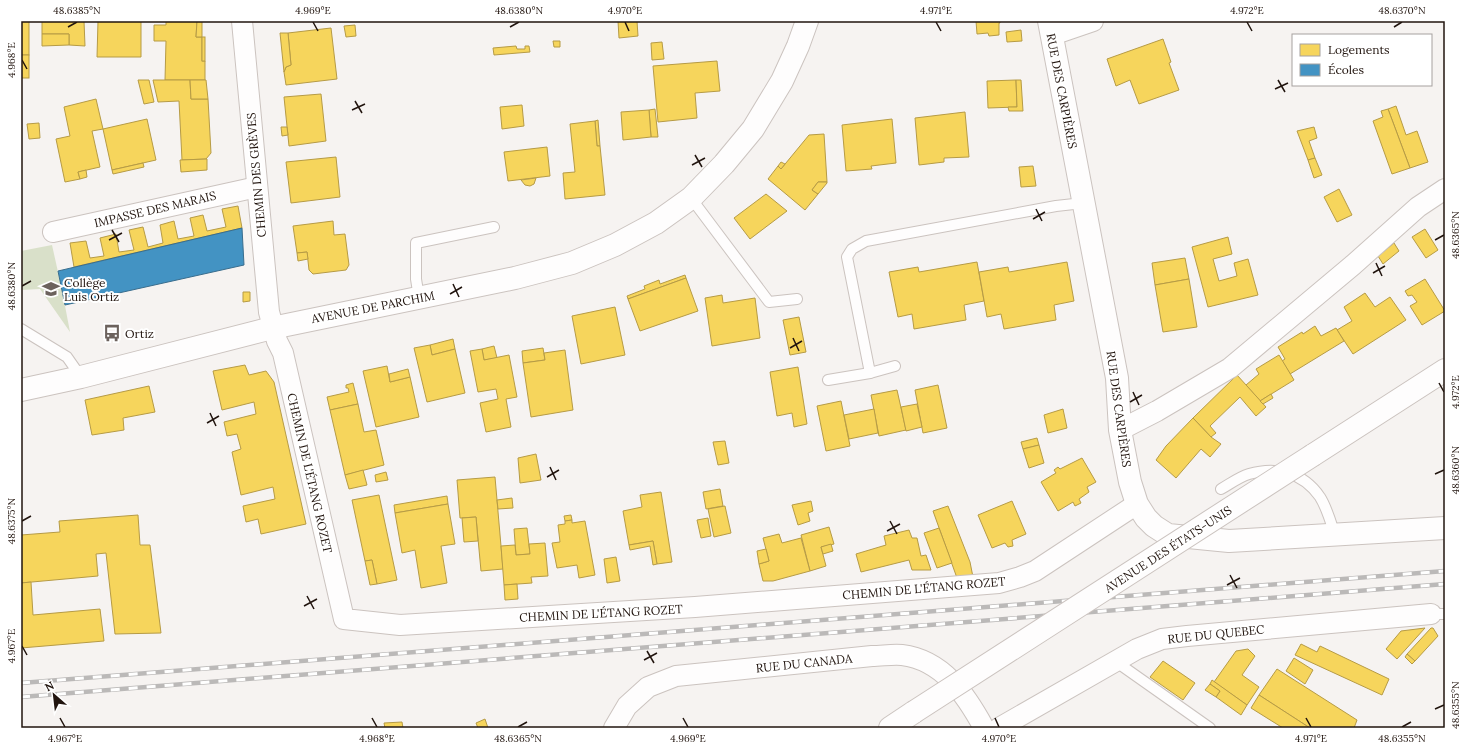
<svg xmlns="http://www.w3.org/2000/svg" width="1466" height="749" font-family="Lora,serif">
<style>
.green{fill:#d9e0c9}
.homes{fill:#f6d55c;stroke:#b69b45}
.schools{fill:#4393c3;stroke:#396d8d}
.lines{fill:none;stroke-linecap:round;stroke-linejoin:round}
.service-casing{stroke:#cbc3bf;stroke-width:12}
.minor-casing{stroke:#cbc3bf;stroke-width:22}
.tertiary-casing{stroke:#cbc3bf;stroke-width:24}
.secondary-casing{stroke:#cbc3bf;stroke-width:24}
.service{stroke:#fefdfd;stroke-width:10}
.minor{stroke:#fefdfd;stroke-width:20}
.tertiary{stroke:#fefdfd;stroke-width:22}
.secondary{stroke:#fefdfd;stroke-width:22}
.rail-casing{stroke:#bbb9b8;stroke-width:4.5}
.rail{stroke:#fff;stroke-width:3;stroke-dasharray:9;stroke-linecap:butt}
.secondary-bridge-casing{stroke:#cbc3bf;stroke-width:24;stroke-linecap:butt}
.secondary-bridge{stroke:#fefdfd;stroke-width:22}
.ticks{fill:none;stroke:#21140e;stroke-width:1.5}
.labels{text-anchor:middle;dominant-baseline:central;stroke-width:4;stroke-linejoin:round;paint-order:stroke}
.street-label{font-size:12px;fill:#21140e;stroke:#fff}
.poi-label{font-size:12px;fill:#21140e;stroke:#fff;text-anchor:start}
.neatline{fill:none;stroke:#21140e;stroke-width:1.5}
.ticks-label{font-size:10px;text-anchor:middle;fill:#21140e}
</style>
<rect width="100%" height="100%" fill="#f6f3f1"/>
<polygon class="green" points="52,245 62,290 70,332 40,289 21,290 21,251"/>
<g class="homes">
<rect x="21" y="21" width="8" height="34"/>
<polygon points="42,21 84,21 85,46 69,45 69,34 42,34"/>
<polygon points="98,21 141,21 141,57 97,57"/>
<polygon points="166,21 197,21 196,37 202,37 202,61 205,61 205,80 165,80 166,41 154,41 154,25 166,25"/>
<polygon points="197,21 202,21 202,37 196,37"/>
<polygon points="618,21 637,21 638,36 619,38"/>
<polygon points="976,21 1000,21 1000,23 999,23 999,35 989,36 988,33 977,34"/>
<polygon points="355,25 356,36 346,37 344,26"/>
<polygon points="331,28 337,79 286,85 284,72 286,67 291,65 288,33"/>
<polygon points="1021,30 1022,41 1007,42 1006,32"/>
<polygon points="280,33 288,33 291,65 286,67 284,72"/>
<polygon points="42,34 69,34 69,45 42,46"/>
<rect x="202" y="37" width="3" height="24"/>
<polygon points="1163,39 1171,62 1169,63 1179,90 1139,104 1130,80 1116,86 1107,59"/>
<polygon points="553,41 560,41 560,47 554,47"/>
<polygon points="662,42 664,59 652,60 651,43"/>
<polygon points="516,46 517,49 525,49 525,46 529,46 530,52 494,55 493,48"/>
<rect x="21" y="55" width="8" height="23"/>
<polygon points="717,61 720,91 695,93 697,118 658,122 653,66"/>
<polygon points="138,80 149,80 154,102 144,104"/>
<polygon points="153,80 190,80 191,99 208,99 211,153 206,159 182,160 179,101 158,102"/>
<polygon points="190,80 206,80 208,99 191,99"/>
<polygon points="1016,80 1017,107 988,108 987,81"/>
<polygon points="1016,80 1021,80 1023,111 1009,111 1008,107 1017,107"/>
<polygon points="321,94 326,141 289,146 284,97"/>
<polygon points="96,99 103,129 92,131 100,167 78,172 80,179 65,182 56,139 70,136 64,107"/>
<polygon points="522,105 524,126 502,129 500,107"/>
<polygon points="1396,106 1406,135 1417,131 1428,162 1410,168 1388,109"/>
<polygon points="655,109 658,137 651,137 649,110"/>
<polygon points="1388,109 1410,168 1392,174 1373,121 1383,117 1381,111"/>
<polygon points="649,110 651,137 623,140 621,112"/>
<polygon points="965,112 969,157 944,158 944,162 919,165 915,118"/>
<polygon points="147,119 156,160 112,170 103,129"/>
<polygon points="892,119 896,163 871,166 872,169 846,171 842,125"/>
<polygon points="598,120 600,146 597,146 595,121"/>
<polygon points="595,121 597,146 600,146 605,195 565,199 563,173 575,172 570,124"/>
<polygon points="39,123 40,138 29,139 27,124"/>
<polygon points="281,127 287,127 288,135 282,136"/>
<polygon points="1314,127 1317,138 1309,141 1315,158 1308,160 1297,131"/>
<polygon points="824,134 827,182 818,182 812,190 818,194 805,210 768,179 778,166 781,169 809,135"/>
<polygon points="547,147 550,176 508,181 504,152"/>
<polygon points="336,157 340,197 291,203 286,162"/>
<polygon points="1315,158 1322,175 1314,178 1308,160"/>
<polygon points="207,159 207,170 181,172 180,160"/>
<polygon points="781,162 785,164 781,169 778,166"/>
<polygon points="143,163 144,167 113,174 112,170"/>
<polygon points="1033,166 1036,186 1021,187 1019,167"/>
<polygon points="86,170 87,177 80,179 78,172"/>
<polygon points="536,178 534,184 530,186 525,185 521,180"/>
<polygon points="818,182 827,182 827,183 818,194 812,190"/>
<polygon points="1339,189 1352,215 1337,222 1324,197"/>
<polygon points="766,194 787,211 750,239 734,218"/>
<polygon points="238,206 242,228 74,267 70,243 86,241 90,258 104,256 100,238 116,234 119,252 134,250 129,230 143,227 148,247 163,243 160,225 174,221 178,239 194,236 190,218 203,215 207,231 226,227 222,209"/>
<polygon points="333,221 334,235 345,234 349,265 346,270 313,274 309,270 307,252 297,253 293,226"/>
<polygon points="1425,229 1438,250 1426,258 1412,237"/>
<polygon points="1228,237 1232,254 1213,259 1219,281 1237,276 1234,263 1248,259 1258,295 1208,307 1192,247"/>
<polygon points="1394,243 1399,251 1383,264 1378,256"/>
<polygon points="307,252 308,259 298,261 297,253"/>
<polygon points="1185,258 1189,279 1155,285 1152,263"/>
<polygon points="977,262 984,301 964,305 966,320 914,329 912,314 898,317 889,272 918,267 919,272"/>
<polygon points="1067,262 1074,301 1054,305 1056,320 1004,329 1001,314 987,317 979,272 1008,267 1009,272"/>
<polygon points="685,275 686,278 628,299 627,296 645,289 644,286 659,280 660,284"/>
<polygon points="686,278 698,311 640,331 628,299"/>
<polygon points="1189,279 1197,327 1163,332 1155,285"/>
<polygon points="1425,279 1445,311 1422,325 1410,306 1417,302 1412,295 1408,296 1405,291"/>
<polygon points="243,292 250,292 250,301 243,302"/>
<polygon points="1365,293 1375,307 1390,297 1406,320 1353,354 1337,330 1352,321 1344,307"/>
<polygon points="722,295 723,303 755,298 760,338 712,346 705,298"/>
<polygon points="615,307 625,355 581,364 572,316"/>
<polygon points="799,317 806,352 790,355 783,320"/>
<polygon points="1315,326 1321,336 1336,328 1344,341 1290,374 1282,361 1285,359 1278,347 1302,332 1303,334"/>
<polygon points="453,339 455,349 432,355 430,345"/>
<polygon points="430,345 432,355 455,349 465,393 427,402 414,348"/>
<polygon points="494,346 497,358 484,360 482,349"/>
<polygon points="543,348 545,360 523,363 522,351"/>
<polygon points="482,349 484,360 509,355 517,397 506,399 511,427 486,432 480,403 498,399 496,389 478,392 470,351"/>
<polygon points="565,350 573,410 531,417 523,363 545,360 544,353"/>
<polygon points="1279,355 1294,380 1260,401 1246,385 1259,374 1256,369"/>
<polygon points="245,365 249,375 266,371 274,382 306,524 261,534 258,519 246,522 243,506 275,499 273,487 241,495 232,452 241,449 237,434 227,436 224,422 256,414 254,402 222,410 213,371"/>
<polygon points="387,366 390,382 410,377 419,417 376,427 363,371"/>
<polygon points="798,367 807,424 794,427 792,413 777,416 770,372"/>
<polygon points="408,369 410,377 390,382 389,374"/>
<polygon points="1237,375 1266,407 1256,416 1240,397 1210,426 1216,433 1211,437 1193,418"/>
<polygon points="353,383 358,404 330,410 327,397 349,392 348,388 346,388 346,385"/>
<polygon points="938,385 947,428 923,433 915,390"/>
<polygon points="149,386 155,412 123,418 124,430 92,435 85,400"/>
<polygon points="897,390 906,430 879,436 871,395"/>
<polygon points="1271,394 1273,398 1263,404 1260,401"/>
<polygon points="841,401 850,446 826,451 817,406"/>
<polygon points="358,404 364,432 376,430 384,465 345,475 330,410"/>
<polygon points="917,404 922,427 906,431 901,407"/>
<polygon points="874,409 878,433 849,439 844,415"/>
<polygon points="1063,409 1067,428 1048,433 1044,415"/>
<polygon points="1193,418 1211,437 1221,444 1210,457 1201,449 1176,478 1156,460 1166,446"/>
<polygon points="1037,438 1039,445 1023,449 1021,442"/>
<polygon points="725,441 729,463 718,465 713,442"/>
<polygon points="1039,445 1044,463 1029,468 1023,449"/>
<polygon points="536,454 541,480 520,483 518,458"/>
<polygon points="1082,458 1096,482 1087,487 1089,492 1079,499 1081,503 1075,506 1073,502 1058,511 1041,482 1056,473 1054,470 1058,467 1060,469"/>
<polygon points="363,470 367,485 349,489 345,475"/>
<polygon points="386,472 388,480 376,482 375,475"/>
<polygon points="495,477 503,569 481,571 476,517 460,518 457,480"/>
<polygon points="720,489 723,506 706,509 703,492"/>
<polygon points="661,492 672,562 657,564 653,541 629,545 623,511 642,507 640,495"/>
<polygon points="379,495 397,580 377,584 372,560 365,561 352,500"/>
<polygon points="447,496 448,504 395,513 394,505"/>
<polygon points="512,498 513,508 498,509 497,500"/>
<polygon points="811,501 813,511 808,513 810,521 798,525 792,505"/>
<polygon points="1012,501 1026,534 1012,540 1013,546 1008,547 1005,543 992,548 978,515"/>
<polygon points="448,504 455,544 441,546 447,583 421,588 415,550 402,553 395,513"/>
<polygon points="725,506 731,533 714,537 708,509"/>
<polygon points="948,506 970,562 973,577 957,578 933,511"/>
<polygon points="138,515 140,545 150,545 161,633 115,634 106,553 96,554 98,576 21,583 21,535 60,532 59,521"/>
<polygon points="571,515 572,520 565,521 564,516"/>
<polygon points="476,517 478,541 464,542 462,518"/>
<polygon points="708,518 711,536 701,538 697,520"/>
<polygon points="572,520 572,523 585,521 595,575 579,578 577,565 557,568 552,543 560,542 558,525 565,524 565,521"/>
<polygon points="829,527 834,544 821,547 826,566 810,571 801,535"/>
<polygon points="527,528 530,554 516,555 514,529"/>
<polygon points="939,528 952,563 937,568 924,533"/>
<polygon points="909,530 912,538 917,538 921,556 926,555 931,570 912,570 909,560 861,572 856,554 886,545 884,536"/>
<polygon points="779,534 782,543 801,538 810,571 773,581 763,581 759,564 769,561 763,538"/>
<polygon points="653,541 657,564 653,565 650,546 630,550 629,545"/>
<polygon points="545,543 548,576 531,577 532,583 504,585 501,546 515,545 516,555 530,554 529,544"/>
<polygon points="831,544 833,551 823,554 821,547"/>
<polygon points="766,549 769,561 759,564 757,551"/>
<polygon points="616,557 620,581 607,583 604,559"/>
<polygon points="372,560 377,584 370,585 365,561"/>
<polygon points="31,582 33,615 100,609 104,641 21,648 21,583"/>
<polygon points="517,584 518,599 505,600 504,585"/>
<polygon points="1425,628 1397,659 1386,649 1401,631"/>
<polygon points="1431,628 1433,628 1438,636 1415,661 1407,654"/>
<polygon points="1301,644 1317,652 1320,646 1389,679 1382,695 1295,655"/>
<polygon points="1248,649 1255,656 1242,675 1259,687 1247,705 1214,682 1236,651"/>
<polygon points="1407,654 1415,661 1412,664 1405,657"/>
<polygon points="1294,658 1313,670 1305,684 1286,671"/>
<polygon points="1163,661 1195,683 1183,700 1150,677"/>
<polygon points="1277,669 1357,720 1354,728 1310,728 1259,695"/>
<polygon points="1212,680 1247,705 1241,715 1216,697 1220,691 1210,684"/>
<polygon points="1210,684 1220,691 1216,697 1205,690"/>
<polygon points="1259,695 1310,728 1283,728 1251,708"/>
<polygon points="485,719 488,728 478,728 476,723"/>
<polygon points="402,722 403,728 385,728 384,723"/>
</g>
<polygon class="schools" points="242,228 244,265 65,305 58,271"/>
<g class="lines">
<g class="service-casing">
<g id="service">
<polyline points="691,198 769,302 797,299"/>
<polyline points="419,298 416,279 416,243 494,227"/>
<polyline points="21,329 67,357 81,377"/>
<polyline points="895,366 870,373 847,257 852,249 866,241 1056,206 1083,203"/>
<polyline points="828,380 870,373"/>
<path d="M1221,489C1230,484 1239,477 1249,474C1276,466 1303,472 1320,497C1327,508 1331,523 1335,535"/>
<polyline points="1431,614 1445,614"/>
<polyline points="1115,661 1210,728"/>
</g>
</g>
<g class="minor-casing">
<g id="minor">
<polyline points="242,21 269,312 277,341 283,353 344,619 400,625 695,607 999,583 1020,577 1035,571 1137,504"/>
<polyline points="1052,35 1093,21"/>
<polyline points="53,232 257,187"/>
<polyline points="1120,430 1157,411 1230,368 1353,265 1418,207 1445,189"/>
<path d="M614,728L627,706L648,687L676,676L872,656C882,656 892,654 902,655C943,660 966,695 984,728"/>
<polyline points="999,728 1137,649 1162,639 1187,636 1431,614"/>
</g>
</g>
<g class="tertiary-casing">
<g id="tertiary">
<polyline points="1049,21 1117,378 1120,430 1130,482 1137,504 1146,518 1154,526 1168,535 1229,541 1445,528"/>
<polyline points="21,390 81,377 272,328 515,278 572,263 615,245 656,223 691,198 724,164 753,129 782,81 798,46 807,21"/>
</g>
</g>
<g class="secondary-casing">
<g id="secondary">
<polyline points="1313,455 1445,370"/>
<polyline points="890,728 914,712"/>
</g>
</g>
<use href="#service" class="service"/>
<use href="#minor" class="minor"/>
<use href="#tertiary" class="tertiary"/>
<use href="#secondary" class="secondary"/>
<g class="rail-casing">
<g id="rail">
<polyline points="21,683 1445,571"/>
<polyline points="21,697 1445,584"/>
</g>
</g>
<use href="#rail" class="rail"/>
<g class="secondary-bridge-casing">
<polyline id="secondary-bridge" points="914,712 1313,455"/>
</g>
<use href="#secondary-bridge" class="secondary-bridge"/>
</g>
<path class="ticks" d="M313,22L318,31M625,22L629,31M936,22L941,31M1247,22L1252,31M68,27L77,22M510,27L519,22M1394,27L1402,22M22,60L27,69M1278,80L1285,92M1275,89L1288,83M355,101L362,113M352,110L365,104M695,155L702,167M692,165L705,158M1036,209L1042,221M1033,219L1045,212M112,230L119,242M109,240L122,233M1435,240L1444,235M1376,263L1382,276M1373,273L1385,266M453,284L459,297M22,286L31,281M450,294L462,287M793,338L799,351M790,348L802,341M1439,383L1444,392M1133,392L1139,405M1130,402L1142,395M210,413L216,426M207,423L219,416M550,467L556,480M1435,474L1444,470M547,477L559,470M22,521L31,516M890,521L897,534M887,531L900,524M1230,575L1237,588M1227,585L1240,578M307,596L314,609M304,606L317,599M22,646L27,655M647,651L654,663M644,660L657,653M1435,709L1444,705M60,718L65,727M372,718L377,727M683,718L688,727M995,718L999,727M1306,718L1311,727M518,727L527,722M1402,727L1411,722"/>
<defs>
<g id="school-bare" transform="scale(1.38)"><path d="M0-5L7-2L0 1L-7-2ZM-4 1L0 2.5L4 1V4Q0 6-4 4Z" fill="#6c625d" stroke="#fff" stroke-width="2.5" paint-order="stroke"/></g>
<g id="bus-bare" transform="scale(1.38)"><path d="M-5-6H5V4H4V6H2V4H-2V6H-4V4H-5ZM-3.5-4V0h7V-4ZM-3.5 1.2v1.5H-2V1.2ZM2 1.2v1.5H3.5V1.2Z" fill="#6c625d" stroke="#fff" stroke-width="2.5" paint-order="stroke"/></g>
</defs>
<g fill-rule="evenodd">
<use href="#school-bare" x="51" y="289"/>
<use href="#bus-bare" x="112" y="333"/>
</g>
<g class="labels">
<g class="street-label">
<text transform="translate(1062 91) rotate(79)">RUE DES CARPIÈRES</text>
<text transform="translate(256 175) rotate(-95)">CHEMIN DES GRÈVES</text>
<text transform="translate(155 209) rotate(-13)">IMPASSE DES MARAIS</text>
<text transform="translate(373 307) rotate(-11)">AVENUE DE PARCHIM</text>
<text transform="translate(1119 409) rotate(82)">RUE DES CARPIÈRES</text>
<text transform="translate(310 473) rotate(77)">CHEMIN DE L'ÉTANG ROZET</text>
<text transform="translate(1168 549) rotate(-33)">AVENUE DES ÉTATS-UNIS</text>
<text transform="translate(924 588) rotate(-5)">CHEMIN DE L'ÉTANG ROZET</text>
<text transform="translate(601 613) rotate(-3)">CHEMIN DE L'ÉTANG ROZET</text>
<text transform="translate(1216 634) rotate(-6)">RUE DU QUEBEC</text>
<text transform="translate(804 663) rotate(-6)">RUE DU CANADA</text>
</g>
<g class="poi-label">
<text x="64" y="282">Collège<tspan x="64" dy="14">Luis Ortiz</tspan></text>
<text x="125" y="333">Ortiz</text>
</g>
</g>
<rect width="1466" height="749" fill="none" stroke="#ffffff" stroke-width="44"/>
<rect x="1292" y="34" width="140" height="52" fill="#ffffff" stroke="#a6a19f"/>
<rect x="1300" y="44" width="20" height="12" fill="#f6d55c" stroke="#a6a19f"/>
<text x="1328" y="54" font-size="12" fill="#21140e">Logements</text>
<rect x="1300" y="64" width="20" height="12" fill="#4393c3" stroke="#a6a19f"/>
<text x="1328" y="74" font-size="12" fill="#21140e">Écoles</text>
<g transform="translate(54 695) rotate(332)" stroke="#ffffff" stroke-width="3" paint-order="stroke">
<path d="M0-3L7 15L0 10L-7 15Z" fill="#21140e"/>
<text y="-6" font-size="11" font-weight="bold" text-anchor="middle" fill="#21140e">N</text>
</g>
<rect x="22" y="22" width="1422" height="705" class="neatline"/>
<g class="ticks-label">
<text x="77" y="14">48.6385°N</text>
<text x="313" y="14">4.969°E</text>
<text x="519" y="14">48.6380°N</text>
<text x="625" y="14">4.970°E</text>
<text x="936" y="14">4.971°E</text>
<text x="1247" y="14">4.972°E</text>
<text x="1402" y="14">48.6370°N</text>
<text transform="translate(11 60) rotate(-90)" y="4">4.968°E</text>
<text transform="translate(1455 235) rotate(-90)" y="4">48.6365°N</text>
<text transform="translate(11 286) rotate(-90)" y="4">48.6380°N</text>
<text transform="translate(1455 392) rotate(-90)" y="4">4.972°E</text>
<text transform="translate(1455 470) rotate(-90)" y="4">48.6360°N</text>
<text transform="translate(11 521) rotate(-90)" y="4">48.6375°N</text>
<text transform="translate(11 646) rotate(-90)" y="4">4.967°E</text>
<text transform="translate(1455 705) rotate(-90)" y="4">48.6355°N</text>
<text x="65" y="742">4.967°E</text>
<text x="377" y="742">4.968°E</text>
<text x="518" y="742">48.6365°N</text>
<text x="688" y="742">4.969°E</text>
<text x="999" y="742">4.970°E</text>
<text x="1311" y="742">4.971°E</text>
<text x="1402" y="742">48.6355°N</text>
</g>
</svg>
